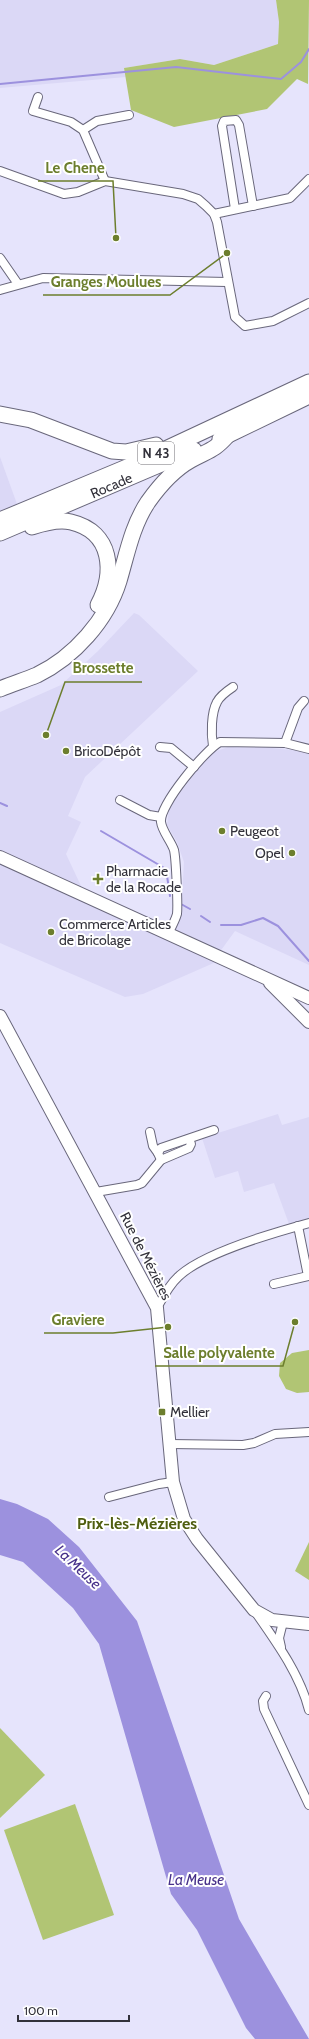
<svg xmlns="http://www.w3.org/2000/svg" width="309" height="2039" font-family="Cabin,sans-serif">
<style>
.built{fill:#dbd8f6}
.green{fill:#b1c574}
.water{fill:#9c91de}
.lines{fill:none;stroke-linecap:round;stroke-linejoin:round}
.stream{stroke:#9c91de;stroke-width:2}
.street-casing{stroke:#69677b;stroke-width:10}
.secondary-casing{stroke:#69677b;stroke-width:14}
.highway-casing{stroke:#69677b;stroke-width:17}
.street{stroke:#fff;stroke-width:8}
.secondary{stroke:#fff;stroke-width:12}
.highway{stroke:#fff;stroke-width:15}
.poi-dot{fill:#6c7e2d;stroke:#fff;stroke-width:1.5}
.labels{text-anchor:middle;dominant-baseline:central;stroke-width:4;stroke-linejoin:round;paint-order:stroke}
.shield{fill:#fff;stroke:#706f75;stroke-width:1}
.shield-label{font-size:13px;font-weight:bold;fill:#32313a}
.street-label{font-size:14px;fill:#32313a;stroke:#fff}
.poi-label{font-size:14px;fill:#32313a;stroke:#fff;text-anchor:start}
.water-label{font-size:15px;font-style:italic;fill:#47318a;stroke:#fff}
.quarter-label{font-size:16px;font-weight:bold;fill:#4f5e10;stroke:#fff}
.leader{fill:none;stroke:#6c7e2d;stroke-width:1.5}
.callout-dot{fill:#6c7e2d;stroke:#fff;stroke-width:1.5}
.callout-label{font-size:15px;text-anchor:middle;font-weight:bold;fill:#6c7e2d;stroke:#fff;stroke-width:4;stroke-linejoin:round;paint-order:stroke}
</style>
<rect width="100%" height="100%" fill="#e6e4fc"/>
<g class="built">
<polygon points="0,0 276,0 279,22 278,44 214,65 180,59 124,68 126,77 0,88"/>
<polygon points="0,457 17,504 0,511"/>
<polygon points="134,613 139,615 198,671 85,777 68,816 81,822 66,854 82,888 175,929 181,914 184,862 177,842 167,825 169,808 201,765 214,752 228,747 272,748 309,752 309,965 235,931 219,953 216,962 143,994 125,997 0,943 0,712 61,685 98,651"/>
<polygon points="278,1114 282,1125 309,1117 309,1218 289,1224 274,1183 244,1192 238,1171 215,1178 202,1138"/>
</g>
<g class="green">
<polygon points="276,0 309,0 308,84 297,79 267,109 174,127 131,110 124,68 180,59 214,65 278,44 279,22"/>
<polygon points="309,1350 309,1392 297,1393 286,1389 279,1376 280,1363 292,1353"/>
<polygon points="309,1542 309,1580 295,1571"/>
<polygon points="0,1728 45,1775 0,1818"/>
<polygon points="75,1804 114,1915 43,1940 4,1830"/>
</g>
<polygon class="water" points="0,1499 17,1504 48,1519 79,1547 137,1621 239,1919 309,2039 255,2039 246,2028 197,1930 171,1894 99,1644 73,1608 23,1562 0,1555"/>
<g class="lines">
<g class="stream">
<polyline points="0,84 176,67 281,79 301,62 309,49"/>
<polyline points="0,803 7,806"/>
<polyline points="101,831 166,869 170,896"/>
<polyline points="181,904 190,909"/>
<polyline points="201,916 210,922"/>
<polyline points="221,925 241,925 263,918 278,926 309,961"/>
</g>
<g class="street-casing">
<g id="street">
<polyline points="38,97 33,111 71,122 83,130 105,181"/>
<polyline points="83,130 97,121 129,115"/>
<polyline points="0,171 64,194 78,192 105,181 183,194 198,199 206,206 214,214 217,222 235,317 245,326 273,321 309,303"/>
<polyline points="235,209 222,126 224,121 236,120 239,125 253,206"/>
<polyline points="214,214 290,198 309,179"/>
<polyline points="0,258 18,284"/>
<polyline points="0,290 43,278 227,282"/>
<polyline points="285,743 298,708 304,701"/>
<path d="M213,746C211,734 211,713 217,702C220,696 227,691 233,687"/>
<polyline points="160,747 171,748 194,767"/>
<polyline points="120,800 149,815 161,817"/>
<path d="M168,934C171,928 175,921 177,914C178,906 176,858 174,850C171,841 162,831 161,822C159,805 205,750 220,742L285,743L309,749"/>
<polyline points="150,1132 153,1146 158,1153"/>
<polyline points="161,1160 158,1153 161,1148 214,1130"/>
<polyline points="96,1192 137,1185 142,1183 161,1160 189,1148 191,1144 189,1139"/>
<polyline points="274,1284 308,1276 298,1226"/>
<path d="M157,1308C163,1297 169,1285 178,1277C202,1253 276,1232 309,1223"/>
<polyline points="170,1444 243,1445 254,1443 275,1434 309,1432"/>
<polyline points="109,1497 159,1484 173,1482"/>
<path d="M256,1613C277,1643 300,1675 309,1710"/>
<polyline points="281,1647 279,1638 283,1622"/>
<polyline points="266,1696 263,1701 264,1709 309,1805"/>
</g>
</g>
<g class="secondary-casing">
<g id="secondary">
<polyline points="0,857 309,998"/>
<polyline points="270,983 309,1022"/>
<polyline points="0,1016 157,1308 173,1482 184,1519 197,1539 254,1610 272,1620 309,1624"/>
</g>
</g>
<g class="highway-casing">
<g id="highway">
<polyline points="0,414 31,420 112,451 126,452 156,445"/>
<polyline points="220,439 309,396"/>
<polyline points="0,520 127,467 309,382"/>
<path d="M32,527C44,523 58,519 71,522C113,532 115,573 98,605"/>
<path id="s1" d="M0,533L194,450"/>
<path d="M0,689C12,684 25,680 37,675C74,657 107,620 119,581C127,554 132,526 148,502C160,485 173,470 191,460C209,450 214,451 228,435"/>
</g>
</g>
<use href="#street" class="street"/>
<use href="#secondary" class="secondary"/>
<use href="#highway" class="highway"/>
</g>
<g class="poi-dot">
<circle cx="66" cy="751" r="4"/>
<circle cx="222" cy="831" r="4"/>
<circle cx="292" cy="853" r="4"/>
<path d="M96 873h4v4h4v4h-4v4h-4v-4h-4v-4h4z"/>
<circle cx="51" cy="932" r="4"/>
<rect x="158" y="1408" width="8" height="8" rx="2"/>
</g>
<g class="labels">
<rect class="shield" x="138" y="442" width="36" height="22" rx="3"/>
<g class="shield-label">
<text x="156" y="453">N 43</text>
</g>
<g class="street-label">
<text stroke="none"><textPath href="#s1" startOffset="121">Rocade</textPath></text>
<text transform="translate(146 1256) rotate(63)">Rue de Mézières</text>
</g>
<g class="poi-label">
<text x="74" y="751">BricoDépôt</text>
<text x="230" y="831">Peugeot</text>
<text x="284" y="853" text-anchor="end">Opel</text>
<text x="106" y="871">Pharmacie<tspan x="106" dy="16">de la Rocade</tspan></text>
<text x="59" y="924">Commerce Articles<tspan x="59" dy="16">de Bricolage</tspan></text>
<text x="170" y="1412">Mellier</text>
</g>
<g class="water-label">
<text transform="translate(78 1567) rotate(43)">La Meuse</text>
<text x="196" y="1880">La Meuse</text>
</g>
<g class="quarter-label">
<text x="137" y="1523">Prix-lès-Mézières</text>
</g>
</g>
<path class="leader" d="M116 238L113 181H38M227 253L170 295H43M46 735L65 682H142M168 1327L113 1333H44M295 1322L283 1366H155"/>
<g class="callout-dot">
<circle cx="116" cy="238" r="4"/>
<circle cx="227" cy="253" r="4"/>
<circle cx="46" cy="735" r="4"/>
<circle cx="168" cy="1327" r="4"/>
<circle cx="295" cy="1322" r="4"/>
</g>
<g class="callout-label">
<text x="75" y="173">Le Chene</text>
<text x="106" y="287">Granges Moulues</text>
<text x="103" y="673">Brossette</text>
<text x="78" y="1325">Graviere</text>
<text x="219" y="1358">Salle polyvalente</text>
</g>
<path d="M18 2015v6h111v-6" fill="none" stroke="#32313a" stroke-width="2"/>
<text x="24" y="2015" font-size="12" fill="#32313a" stroke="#ffffff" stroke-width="3" paint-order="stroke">100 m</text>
</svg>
